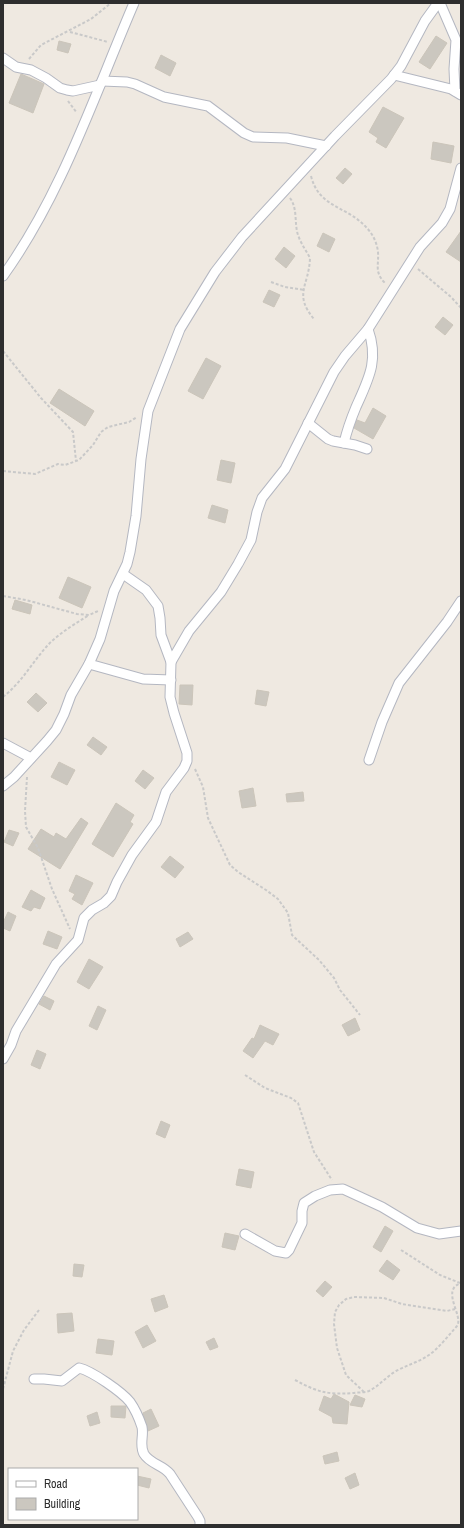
<svg xmlns="http://www.w3.org/2000/svg" width="464" height="1528" font-family="'Archivo Narrow',sans-serif">
<style>
.building{fill:#cbc7bf;stroke:#cbc5ba}
.lines{fill:none;stroke-linecap:round;stroke-linejoin:round}
.minor-casing{stroke:#b4b7c1;stroke-width:11}
.path{stroke:#c9c9c9;stroke-width:2;stroke-dasharray:3 2;stroke-linecap:butt}
.minor{stroke:#fff;stroke-width:9}
</style>
<rect width="100%" height="100%" fill="#efe9e1"/>
<g class="building">
<polygon points="436,36 447,43 430,69 419,62"/>
<polygon points="59,41 71,44 68,53 57,50"/>
<polygon points="161,55 176,63 170,76 155,68"/>
<polygon points="21,74 44,84 33,113 9,103"/>
<polygon points="383,107 404,118 386,148 376,142 378,138 369,132"/>
<polygon points="433,142 454,146 451,163 431,159"/>
<polygon points="345,168 352,174 343,184 336,178"/>
<polygon points="461,231 461,262 446,252"/>
<polygon points="323,233 335,239 329,252 317,246"/>
<polygon points="284,247 295,256 286,268 275,259"/>
<polygon points="269,290 280,295 274,307 263,302"/>
<polygon points="443,317 453,325 445,335 435,327"/>
<polygon points="206,358 221,366 203,399 188,391"/>
<polygon points="59,389 94,411 85,426 50,403"/>
<polygon points="373,408 386,416 373,439 354,428 357,420 365,423"/>
<polygon points="221,460 235,463 231,483 217,480"/>
<polygon points="212,505 228,510 225,523 208,518"/>
<polygon points="68,577 91,587 82,608 59,598"/>
<polygon points="15,600 32,605 30,614 12,609"/>
<polygon points="180,685 193,685 192,705 179,704"/>
<polygon points="257,690 269,692 266,706 255,704"/>
<polygon points="36,693 47,703 38,712 27,702"/>
<polygon points="93,737 107,747 101,755 87,745"/>
<polygon points="59,762 75,770 67,785 51,777"/>
<polygon points="143,770 154,778 145,789 135,781"/>
<polygon points="253,788 256,806 242,808 239,791"/>
<polygon points="303,792 304,801 287,802 286,794"/>
<polygon points="116,803 134,815 130,822 133,824 113,857 92,844"/>
<polygon points="81,818 88,823 60,869 28,849 41,829 54,837 56,833 66,839"/>
<polygon points="9,830 19,833 13,846 4,842"/>
<polygon points="170,856 184,867 175,878 161,867"/>
<polygon points="76,875 93,883 82,905 72,899 75,894 69,891"/>
<polygon points="31,890 45,898 40,909 34,907 31,911 22,907"/>
<polygon points="8,912 16,916 10,931 3,928 3,923"/>
<polygon points="48,931 62,937 57,949 43,944"/>
<polygon points="188,932 193,939 180,947 176,939"/>
<polygon points="89,959 103,967 89,989 77,982"/>
<polygon points="44,996 54,1001 50,1010 39,1004"/>
<polygon points="98,1006 106,1010 97,1030 89,1026"/>
<polygon points="355,1018 360,1030 348,1036 342,1025"/>
<polygon points="260,1025 279,1034 273,1045 265,1041 253,1058 243,1051 252,1038 254,1039"/>
<polygon points="37,1050 46,1054 40,1069 31,1065"/>
<polygon points="161,1121 170,1125 165,1138 156,1134"/>
<polygon points="239,1169 254,1172 251,1188 236,1185"/>
<polygon points="385,1226 393,1231 381,1252 373,1247"/>
<polygon points="225,1233 239,1236 235,1250 222,1247"/>
<polygon points="387,1260 400,1270 393,1280 379,1271"/>
<polygon points="74,1264 84,1265 82,1277 73,1276"/>
<polygon points="325,1281 332,1287 323,1297 316,1291"/>
<polygon points="164,1295 168,1307 155,1312 151,1299"/>
<polygon points="72,1313 74,1331 58,1333 57,1314"/>
<polygon points="147,1325 156,1341 143,1348 135,1332"/>
<polygon points="214,1338 218,1347 210,1350 206,1342"/>
<polygon points="98,1339 114,1341 112,1355 96,1353"/>
<polygon points="334,1394 349,1402 347,1424 333,1423 332,1417 319,1410 324,1396 331,1399"/>
<polygon points="355,1395 365,1399 362,1407 350,1405"/>
<polygon points="111,1406 126,1406 125,1418 111,1417"/>
<polygon points="151,1409 159,1426 148,1431 143,1413"/>
<polygon points="97,1412 100,1423 90,1426 87,1416"/>
<polygon points="337,1452 339,1461 325,1464 323,1456"/>
<polygon points="355,1473 359,1485 350,1489 345,1478"/>
<polygon points="137,1476 151,1479 149,1488 137,1485"/>
</g>
<g class="lines">
<g class="minor-casing">
<g id="minor">
<polyline points="440,3 456,40 454,69 455,91"/>
<polyline points="3,58 16,67 31,70 46,78 60,88 67,90 73,91 100,85"/>
<polyline points="394,75 451,89 461,95"/>
<polyline points="102,81 127,82 135,84 164,97 208,106 244,133 253,137 287,138 326,146"/>
<path d="M3,276C62,194 94,96 134,3"/>
<polyline points="308,423 328,439 333,441 355,445 367,449"/>
<path d="M344,443C347,430 351,419 356,407C369,378 379,360 368,329"/>
<polyline points="171,662 189,631 221,592 238,564 251,540 257,512 262,498 285,469 334,372 345,356 368,329 420,247 442,223 450,209 461,168"/>
<polyline points="89,664 143,679 171,680"/>
<polyline points="3,743 31,758"/>
<polyline points="369,760 382,722 399,683 447,622 461,601"/>
<polyline points="3,786 14,777 47,741 56,730 64,714 71,695 89,664 100,639 114,591 127,564 130,552 136,516 141,459 148,411 180,329 215,272 242,237 335,136 391,79 401,66 425,21 438,3"/>
<polyline points="3,1059 11,1045 16,1031 56,964 78,940 84,918 92,910 104,903 111,896 117,882 132,855 156,822 166,792 184,768 187,761 187,753 174,713 170,697 171,662 161,635 160,618 158,606 146,590 123,574"/>
<polyline points="245,1234 275,1251 286,1253 289,1250 302,1223 302,1211 304,1203 315,1196 330,1190 343,1189 382,1207 417,1228 439,1234 461,1231"/>
<path d="M34,1379H44L62,1381L79,1368C92,1371 122,1392 130,1402C135,1409 139,1418 142,1427C144,1436 139,1445 144,1454C150,1464 163,1465 170,1474L198,1517L200,1521V1525"/>
</g>
</g>
<g class="path">
<polyline points="70,32 108,42"/>
<polyline points="29,59 41,45 91,19 111,3"/>
<polyline points="68,101 77,113"/>
<path d="M311,176C319,208 347,206 366,227C372,233 377,242 378,252C379,265 374,272 385,283"/>
<path d="M290,198C298,209 294,223 298,235C301,244 306,250 310,258C309,286 293,294 314,319"/>
<polyline points="418,269 451,297 461,308"/>
<polyline points="271,282 285,287 304,290"/>
<polyline points="3,351 41,398 73,432 76,461"/>
<polyline points="3,471 35,474 58,464 65,465 79,460 93,445 101,432 108,427 129,422 137,417"/>
<polyline points="3,596 26,600 77,614 89,615 98,611"/>
<path d="M3,697C21,683 32,663 47,646C59,633 75,624 89,615"/>
<polyline points="195,769 203,787 208,818 230,865 238,872 266,890 278,899 288,913 292,935 319,960 334,978 340,990 360,1015"/>
<polyline points="27,777 25,811 26,827 38,848 52,889 70,929"/>
<polyline points="245,1075 265,1088 291,1098 298,1103 314,1152 332,1180"/>
<polyline points="401,1250 440,1275 460,1283"/>
<path d="M295,1380C317,1392 328,1395 353,1393C358,1392 364,1393 369,1391C379,1386 386,1377 396,1371C407,1365 419,1362 429,1355C439,1348 448,1336 457,1326C464,1316 440,1290 461,1283"/>
<polyline points="3,1389 13,1351 24,1330 39,1310"/>
<polyline points="364,1392 346,1375 337,1348 334,1324 335,1312 339,1305 346,1299 354,1297 384,1298 402,1304 447,1311 455,1309"/>
</g>
<use href="#minor" class="minor"/>
</g>
<rect width="464" height="1528" fill="none" stroke="#2e2e2e" stroke-width="8"/>
<rect x="8" y="1468" width="130" height="52" fill="#ffffff" stroke="#ababab"/>
<rect x="16" y="1481" width="20" height="6" fill="#ffffff" stroke="#ababab"/>
<text x="44" y="1488" font-size="12" fill="#2e2e2e">Road</text>
<rect x="16" y="1498" width="20" height="12" fill="#cbc7bf" stroke="#ababab"/>
<text x="44" y="1508" font-size="12" fill="#2e2e2e">Building</text>
</svg>
